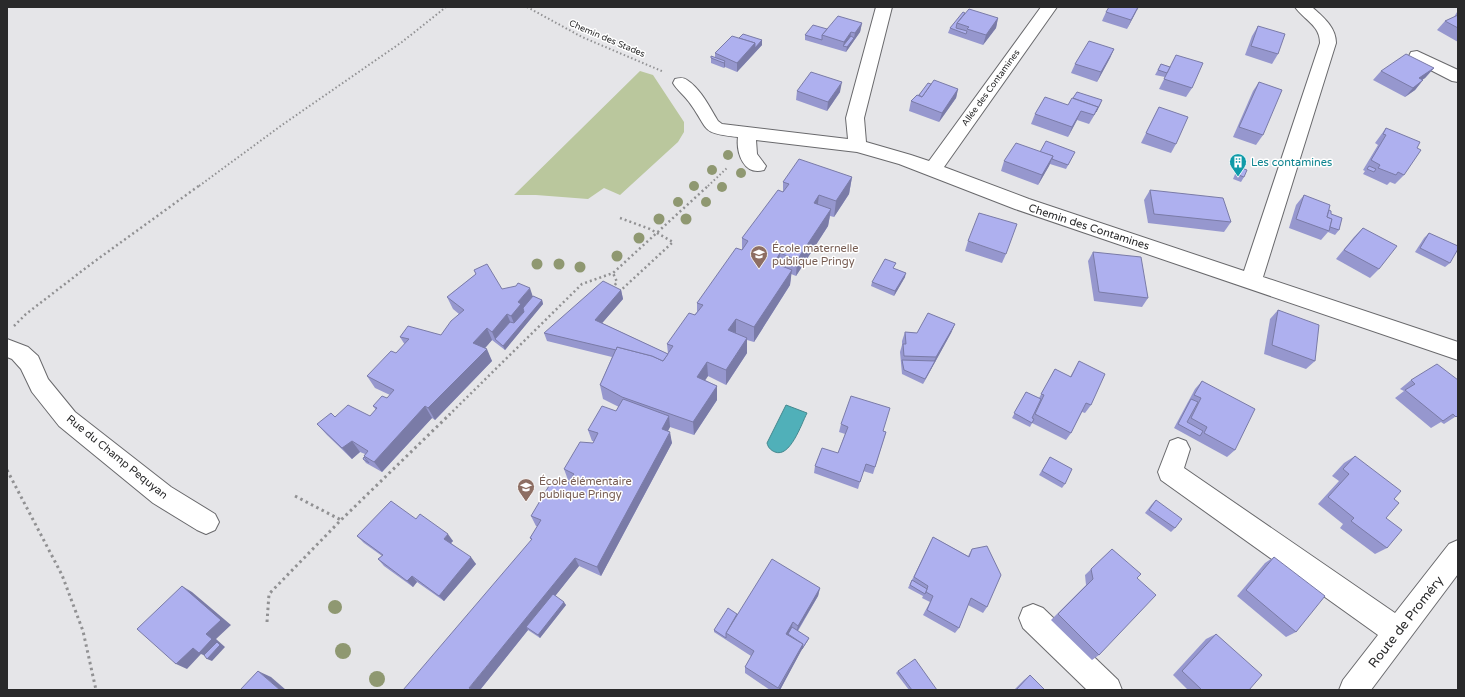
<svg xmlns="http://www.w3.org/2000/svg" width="1465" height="697" font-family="'Varela Round',sans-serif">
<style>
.green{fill:#bac79d}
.water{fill:#50b0b9;stroke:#44888e}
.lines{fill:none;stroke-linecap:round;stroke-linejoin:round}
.minor-casing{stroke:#69696c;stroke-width:2}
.path-far2{stroke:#919193;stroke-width:2;stroke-dasharray:1.5 2.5;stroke-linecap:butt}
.path-far1{stroke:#919193;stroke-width:2.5;stroke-dasharray:2 3;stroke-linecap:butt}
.path{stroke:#919193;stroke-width:3;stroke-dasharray:2.5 3.5;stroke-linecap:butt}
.minor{fill:#fff;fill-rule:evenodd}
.tree{fill:#8f9871}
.wall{fill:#9697ce}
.shaded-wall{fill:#7a7ba7}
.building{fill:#aeb0ef;stroke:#7a7ba7}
.labels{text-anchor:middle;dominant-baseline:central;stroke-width:3;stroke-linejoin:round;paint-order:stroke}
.far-street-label{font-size:9px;fill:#29292a;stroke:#fff}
.culture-label{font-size:11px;fill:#0d838f;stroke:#fff;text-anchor:start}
.street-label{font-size:11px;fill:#29292a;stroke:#fff}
.education-label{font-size:11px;fill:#785e54;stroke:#fff;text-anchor:start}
.near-street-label{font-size:13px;fill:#29292a;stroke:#fff}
</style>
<rect width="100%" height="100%" fill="#e5e5e8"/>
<polygon class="green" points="640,71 653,75 684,122 684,132 678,142 620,195 604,188 588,199 536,195 514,195"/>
<path class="water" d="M786,405L807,413C801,425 790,458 775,452C770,450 768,447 767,443Z"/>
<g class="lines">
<g class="minor-casing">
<g id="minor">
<path d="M876,7H892L864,118L866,142L911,155L929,161L1041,7H1057L944,167L1029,199L1244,271L1320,43C1320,25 1304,20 1295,7H1312C1323,17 1336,27 1336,43L1263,277L1458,342V360L1015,209L899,164L857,152L756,140L757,154L766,166L764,170C744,176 736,153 738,137C699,133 710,130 689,102C684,95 677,90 673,83L675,79C679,78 683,77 687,80C701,89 710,108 718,121L722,124L848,139L846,118Z"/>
<polygon points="1417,51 1458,70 1458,82 1452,81 1411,60 1409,56 1411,52"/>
<polygon points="7,339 28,347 38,356 48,379 75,412 171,487 215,514 219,522 215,530 206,534 197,530 153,503 59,426 32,392 21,369 12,359 7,357"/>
<polygon points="1178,438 1186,441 1190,449 1184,468 1395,613 1449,544 1458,540 1458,574 1371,690 1339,690 1343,680 1378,635 1161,480 1158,472 1170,441"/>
<polygon points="1033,604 1043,608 1118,680 1122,690 1087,690 1023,628 1019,618 1023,608"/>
</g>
</g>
<g class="path-far2">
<polyline points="527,7 582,37 664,72"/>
<polyline points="199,186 282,125 402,42 446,7"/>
<polyline points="708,186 728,167"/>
</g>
<g class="path-far1">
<polyline points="612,289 617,282 613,273"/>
<polyline points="619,292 673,242 650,229 620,218"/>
<polyline points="14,326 26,314 91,264 200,185"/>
<polyline points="449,415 582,284 613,273 709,185"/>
</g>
<g class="path">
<polyline points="7,470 62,575 83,631 96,690"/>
<polyline points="295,496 341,520"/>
<polyline points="267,622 269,594 341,520 450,414"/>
</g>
<use href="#minor" class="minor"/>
</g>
<g class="tree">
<circle cx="728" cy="155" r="5"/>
<circle cx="712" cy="170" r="5"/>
<circle cx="741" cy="173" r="5"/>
<circle cx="694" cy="186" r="5"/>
<circle cx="722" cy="187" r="5"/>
<circle cx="678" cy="202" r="5"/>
<circle cx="706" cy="202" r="5"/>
<circle cx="659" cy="219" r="5.5"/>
<circle cx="686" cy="219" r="5.5"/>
<circle cx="639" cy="238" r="5.5"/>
<circle cx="617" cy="256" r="5.5"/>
<circle cx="537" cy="264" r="5.5"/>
<circle cx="559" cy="264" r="5.5"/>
<circle cx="580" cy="267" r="5.5"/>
<circle cx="335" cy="607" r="7"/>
<circle cx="343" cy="651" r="8"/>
<circle cx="377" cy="679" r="8"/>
</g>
<g class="wall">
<polygon points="1106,12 1136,12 1127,29 1102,21"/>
<polygon points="1457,12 1458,12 1458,42 1437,30 1445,21 1454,17"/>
<polygon points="965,13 998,18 996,28 983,45 948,33 950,28"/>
<polygon points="862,23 860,32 846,52 805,40 805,35 827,29"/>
<polygon points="1258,26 1278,54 1272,64 1245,55 1252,36"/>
<polygon points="739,38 762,40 762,45 737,72 725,67 724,68 711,63 711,58 715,57 715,53"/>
<polygon points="1114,49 1110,58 1097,82 1071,73 1075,64"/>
<polygon points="1176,55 1192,88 1186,97 1159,89 1165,77 1155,75 1161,64 1170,67"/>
<polygon points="1434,68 1425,78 1422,80 1423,80 1415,90 1405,97 1373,80 1381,71"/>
<polygon points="1259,82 1263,135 1256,145 1233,137 1253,91"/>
<polygon points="931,84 958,89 956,98 939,122 909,111 911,101"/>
<polygon points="797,91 840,92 827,111 796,100"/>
<polygon points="1068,105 1100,105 1089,124 1077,120 1068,137 1031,124 1035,114"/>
<polygon points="1159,107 1176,144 1171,153 1141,143"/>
<polygon points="1386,128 1404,175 1395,184 1390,182 1387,185 1363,174 1365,171 1363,170 1378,145 1375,143"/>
<polygon points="1040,152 1075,152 1066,169 1050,164 1038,185 1001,171 1004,161"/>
<polygon points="1239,167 1244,177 1241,182 1233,179 1236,172"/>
<polygon points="852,177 849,194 834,217 830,216 828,226 796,276 791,274 790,285 754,342 747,340 747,353 726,385 708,376 705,380 717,386 717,400 694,435 670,427 668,431 672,443 601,576 579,566 555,596 566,605 540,638 528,630 480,690 532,540 530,538 538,526 536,526 531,516 567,485 570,481 568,480 564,469 593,443 594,441 592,441 588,430 616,411 619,407 603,399 600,385 612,357 547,341 544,333 621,290 623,299 602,323 668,354 667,344 697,312 697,303 742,250 742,238 783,191 783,182"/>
<polygon points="1150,190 1231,222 1224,232 1148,223 1144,200"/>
<polygon points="1304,195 1329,210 1339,230 1335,235 1328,232 1321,240 1289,228 1296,205"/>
<polygon points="1363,228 1379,269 1370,278 1336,259 1354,237"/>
<polygon points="1429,233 1450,263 1445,267 1415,252 1424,238"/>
<polygon points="968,241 1006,254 1002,263 965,251"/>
<polygon points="1093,252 1148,298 1142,307 1094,301 1088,261"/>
<polygon points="894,268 905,277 894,296 871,286 872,282"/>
<polygon points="474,270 502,289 533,296 542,300 543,304 505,350 492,340 485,348 492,361 435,420 432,418 382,472 366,463 363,459 364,457 365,454 360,452 352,459 327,435 317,424 335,417 370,416 376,410 373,406 387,398 390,395 375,388 367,376 396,353 405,345 400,337 441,335 459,314 453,309 447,297 476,274"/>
<polygon points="1278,310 1315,361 1306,369 1264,354 1270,319"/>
<polygon points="955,324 951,333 923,384 902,374 900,352 902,345 902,341 905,332 917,333"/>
<polygon points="1079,361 1091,405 1085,413 1082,412 1071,433 1066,440 1032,423 1030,427 1012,418 1026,392 1039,398 1055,369 1070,377"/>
<polygon points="1411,380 1458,415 1444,424 1441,422 1431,428 1395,398 1404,391 1400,389"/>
<polygon points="1202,381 1235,450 1227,457 1174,428 1195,389"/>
<polygon points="841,424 883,431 886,432 873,474 863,471 858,489 814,473 815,466 838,453 845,434 839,432"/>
<polygon points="1355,456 1394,499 1386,518 1387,548 1375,554 1340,528 1343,524 1318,504 1339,481 1332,476 1344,463"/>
<polygon points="1050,457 1065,484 1062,488 1039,475"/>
<polygon points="1156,500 1175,528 1171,532 1145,513 1152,504"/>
<polygon points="416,519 453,541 451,543 476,564 444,601 417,582 413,587 384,566 378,559 382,556 364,543 357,536"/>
<polygon points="933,537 968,556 972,549 987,607 983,613 968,605 959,628 955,633 923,615 930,602 922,598 923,596 908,588"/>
<polygon points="1112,549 1137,578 1099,655 1092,660 1051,620 1086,585 1085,575"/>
<polygon points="1274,557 1296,632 1286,637 1237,596 1265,563"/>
<polygon points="820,588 818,596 798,631 808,640 801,651 780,690 770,690 745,673 745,667 751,656 714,632 714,630 737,614"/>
<polygon points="1216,634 1249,690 1188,690 1173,675 1206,639"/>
<polygon points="898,671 937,690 909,690 896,673"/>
<polygon points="1030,675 1045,690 1014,690 1024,680"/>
</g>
<g class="shaded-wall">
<polygon points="1138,7 1139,7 1136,12 1127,29 1131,20"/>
<polygon points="998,18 996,28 983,45 986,35"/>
<polygon points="862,23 860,32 846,52 847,47 854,38 855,33"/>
<polygon points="851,32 850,41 843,46 844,42"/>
<polygon points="762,40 762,45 737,72 737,63 755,43"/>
<polygon points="1114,49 1110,58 1097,82 1101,72"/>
<polygon points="725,61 725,66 724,68 724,63"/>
<polygon points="1434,68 1425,78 1411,87 1419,78"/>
<polygon points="1423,80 1415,90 1405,97 1413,88"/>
<polygon points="842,82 840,92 827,111 828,102"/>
<polygon points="958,89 956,98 939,122 942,113"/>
<polygon points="1102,100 1100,105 1089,124 1094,115"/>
<polygon points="1081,111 1077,120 1068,137 1072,127"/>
<polygon points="1053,156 1049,166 1038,185 1042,175"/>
<polygon points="852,177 849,194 834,217 836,201"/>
<polygon points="819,195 817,211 814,203"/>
<polygon points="831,209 828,226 796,276 797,260"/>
<polygon points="780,253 779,269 774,263"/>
<polygon points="792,270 790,285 754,342 754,327"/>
<polygon points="906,273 905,277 894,296 895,291"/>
<polygon points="530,288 534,300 516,328 511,316 518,302"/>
<polygon points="621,290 623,299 597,329 595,320"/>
<polygon points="542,300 543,304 505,350 503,346"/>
<polygon points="507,314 512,326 495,339 492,332"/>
<polygon points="736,319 736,334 728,330"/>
<polygon points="955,324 951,333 923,384 936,357"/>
<polygon points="487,328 492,340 479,355 473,343"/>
<polygon points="747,338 747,353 726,385 726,370"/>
<polygon points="487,349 492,361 435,420 428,408"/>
<polygon points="707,362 708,376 698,391 697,377"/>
<polygon points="717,386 717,400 694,435 693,422"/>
<polygon points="425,406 432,418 382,472 374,462"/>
<polygon points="669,416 670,427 663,440 662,429"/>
<polygon points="670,432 672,443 601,576 597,567"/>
<polygon points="352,441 360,452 352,459 342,448"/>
<polygon points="448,534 453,541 449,545 444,539"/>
<polygon points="471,557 476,564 444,601 439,596"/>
<polygon points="575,558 579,566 529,629 526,627 528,630 480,690 472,690 469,688"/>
<polygon points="412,576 417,582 413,587 407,581"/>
<polygon points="182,586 192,592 231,625 216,639 225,647 212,661 207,659 208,657 201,654 187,669 176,664 206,634"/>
<polygon points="820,588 818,596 796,633 798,626"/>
<polygon points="564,602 566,605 540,638 538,635"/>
<polygon points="793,622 791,630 786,638 786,634"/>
<polygon points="809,638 808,640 801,651 780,690 778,690 803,644"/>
<polygon points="258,671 271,677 286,690 280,690"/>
</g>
<g class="building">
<polygon points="1109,7 1138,7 1131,20 1106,12"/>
<polygon points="969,9 998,18 986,35 967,29 969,27 957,23"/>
<polygon points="963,12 965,13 957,23 956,28 967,31 966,34 950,28"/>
<polygon points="1458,15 1458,28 1445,21"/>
<polygon points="838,16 862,23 855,33 851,32 844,42 822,35"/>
<polygon points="813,25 827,29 822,35 822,40 805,35"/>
<polygon points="1258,26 1285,34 1278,54 1251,46"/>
<polygon points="743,34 762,40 755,48 755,43 739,38"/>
<polygon points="732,36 755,43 737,63 715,53"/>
<polygon points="851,36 854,38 847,47 843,46"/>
<polygon points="1089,41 1114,49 1101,72 1075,64"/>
<polygon points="1406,54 1434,68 1419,78 1423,80 1413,88 1381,71"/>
<polygon points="1176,55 1203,63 1192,88 1164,79"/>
<polygon points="711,56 725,61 724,63 711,58"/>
<polygon points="1161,64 1170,67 1167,73 1158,70"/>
<polygon points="811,72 842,82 828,102 797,91"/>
<polygon points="934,80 958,89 942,113 911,101 917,95 922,97"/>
<polygon points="1259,82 1282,90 1263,135 1239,127"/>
<polygon points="928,83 931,84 922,97 919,95"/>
<polygon points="1077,92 1102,100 1096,112 1098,107 1073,98"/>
<polygon points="1045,97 1068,105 1072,98 1098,107 1094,115 1081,111 1072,127 1035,114"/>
<polygon points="1159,107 1188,117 1176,144 1146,133"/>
<polygon points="1386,128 1420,142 1417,148 1421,150 1404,175 1398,172 1396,175 1378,168 1380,165 1371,160 1386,135 1383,134"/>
<polygon points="1046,141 1075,152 1068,165 1052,159 1053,156 1040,152"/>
<polygon points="1016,143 1053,156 1042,175 1004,161"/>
<polygon points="799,159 852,177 836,201 819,195 814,203 831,209 797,260 780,253 774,263 792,270 754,327 736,319 728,330 747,338 726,370 707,362 697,377 717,386 693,422 622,397 600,385 617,347 652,356 663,361 673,346 667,344 689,313 695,315 703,305 697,303 736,248 742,250 748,241 742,238 778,190 783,192 789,184 783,182"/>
<polygon points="1369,166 1376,169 1374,172 1367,169"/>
<polygon points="1239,167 1247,170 1244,177 1236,174"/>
<polygon points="1150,190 1223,198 1231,222 1154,214"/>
<polygon points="1304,195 1330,205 1327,217 1332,219 1329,231 1296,219"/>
<polygon points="1329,210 1331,211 1331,214 1342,218 1339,230 1330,227 1332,219 1327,217"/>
<polygon points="979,213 1017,224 1006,254 968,241"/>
<polygon points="1363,228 1397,246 1379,269 1344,250"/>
<polygon points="1429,233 1458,246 1458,249 1450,263 1420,248"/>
<polygon points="1093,252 1141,257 1148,298 1099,292"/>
<polygon points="885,259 896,263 893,268 906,273 895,291 872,282"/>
<polygon points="487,264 502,289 516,286 518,283 530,288 518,302 521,304 511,316 507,314 492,332 487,328 473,343 487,349 428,408 425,406 374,462 364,456 368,451 352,441 342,448 317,424 331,413 335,417 348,405 370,416 377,408 373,406 382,396 387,398 394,390 367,376 391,351 396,353 409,339 400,337 408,326 441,335 451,321 464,310 447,297 476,274 474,270"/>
<polygon points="603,281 621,290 595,320 668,354 663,361 652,356 617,347 616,350 544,333"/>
<polygon points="533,296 542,300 503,346 495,339 510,322 514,323 524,312 523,308"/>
<polygon points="1278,310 1319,325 1315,361 1272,345"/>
<polygon points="928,313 955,324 936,357 904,356 903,344 906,344 905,332 917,333"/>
<polygon points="902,360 935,361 925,379 904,370"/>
<polygon points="1079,361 1105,374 1091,405 1086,403 1071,433 1035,414 1044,395 1041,394 1055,369 1071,377"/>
<polygon points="1437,364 1458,380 1458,415 1456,417 1453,414 1443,421 1405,390 1415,384 1411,380"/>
<polygon points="1202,381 1255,409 1235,450 1204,433 1207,427 1191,418 1201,398 1194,395"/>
<polygon points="1026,392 1041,399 1032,418 1034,419 1032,423 1014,413"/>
<polygon points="851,396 890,408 883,431 886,432 875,467 866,464 860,482 815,466 822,448 838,453 848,427 841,424"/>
<polygon points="623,399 669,416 662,429 670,432 597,567 575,558 469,688 472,690 403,690 532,539 530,538 541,520 531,516 553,479 567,485 574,474 564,469 580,442 593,443 598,433 588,430 602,406 616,411"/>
<polygon points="1191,399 1198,402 1187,422 1203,431 1200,436 1178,424"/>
<polygon points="1355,456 1401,491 1394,499 1399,503 1386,518 1402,530 1387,548 1351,521 1354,518 1328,497 1349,474 1343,469"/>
<polygon points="364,457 369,463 363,459"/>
<polygon points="1050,457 1072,469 1065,484 1042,471"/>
<polygon points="1156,500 1182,519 1175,528 1149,510"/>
<polygon points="391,501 416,519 420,514 448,534 444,539 471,557 439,596 412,576 407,581 378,559 383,555 357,536"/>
<polygon points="933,537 969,557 972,549 987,546 1001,575 987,607 971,598 959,628 927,610 933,596 926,592 928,586 914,577"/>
<polygon points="1112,549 1141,574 1137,578 1156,595 1099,655 1058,614 1093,579 1091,569"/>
<polygon points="1274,557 1325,596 1296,632 1246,590"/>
<polygon points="772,559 820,588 798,626 793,622 786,634 803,644 778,688 745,667 754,651 726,633"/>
<polygon points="912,580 927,589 925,594 910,585"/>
<polygon points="182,586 221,620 206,634 212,639 199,653 193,648 176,664 137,629"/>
<polygon points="553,594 564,602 538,635 526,627"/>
<polygon points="728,608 737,614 726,633 726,638 714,630"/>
<polygon points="792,627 809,638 802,649 803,644 788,634"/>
<polygon points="1216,634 1262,675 1249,690 1202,690 1182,671"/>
<polygon points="217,642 220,645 207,659 204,655"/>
<polygon points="915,659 937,690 912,690 898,671"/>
<polygon points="258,671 280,690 240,690"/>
<polygon points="1030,675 1045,690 1016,690"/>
</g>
<defs>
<g id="building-pin" transform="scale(0.9)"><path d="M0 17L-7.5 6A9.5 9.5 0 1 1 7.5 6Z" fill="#0f9aa8" stroke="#fff"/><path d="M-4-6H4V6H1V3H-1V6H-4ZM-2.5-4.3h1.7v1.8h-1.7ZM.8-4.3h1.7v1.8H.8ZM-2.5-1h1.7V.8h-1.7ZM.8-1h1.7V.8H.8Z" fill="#fff"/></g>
<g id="school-pin" transform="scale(0.9)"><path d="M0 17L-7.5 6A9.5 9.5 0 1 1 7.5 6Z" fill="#8d6e63" stroke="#fff"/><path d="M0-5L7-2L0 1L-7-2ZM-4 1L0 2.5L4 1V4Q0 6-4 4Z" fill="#fff"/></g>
</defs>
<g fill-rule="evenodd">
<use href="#building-pin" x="1238" y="162"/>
<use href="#school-pin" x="759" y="254"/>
<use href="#school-pin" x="526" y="487"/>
</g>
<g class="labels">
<g class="far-street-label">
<text transform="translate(607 39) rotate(23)">Chemin des Stades</text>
<text transform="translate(991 88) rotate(-54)">Allée des Contamines</text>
</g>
<g class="culture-label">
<text x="1251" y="162">Les contamines</text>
</g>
<g class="street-label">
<text transform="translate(1089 227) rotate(18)">Chemin des Contamines</text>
<text transform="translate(117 457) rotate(39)">Rue du Champ Pequyan</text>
</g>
<g class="education-label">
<text x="772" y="248">École maternelle<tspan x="772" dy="13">publique Pringy</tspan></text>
<text x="539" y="481">École élémentaire<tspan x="539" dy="13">publique Pringy</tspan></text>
</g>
<g class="near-street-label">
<text transform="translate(1406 622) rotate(-52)">Route de Proméry</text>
</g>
</g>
<rect width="1465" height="697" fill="none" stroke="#29292a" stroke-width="16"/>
</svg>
